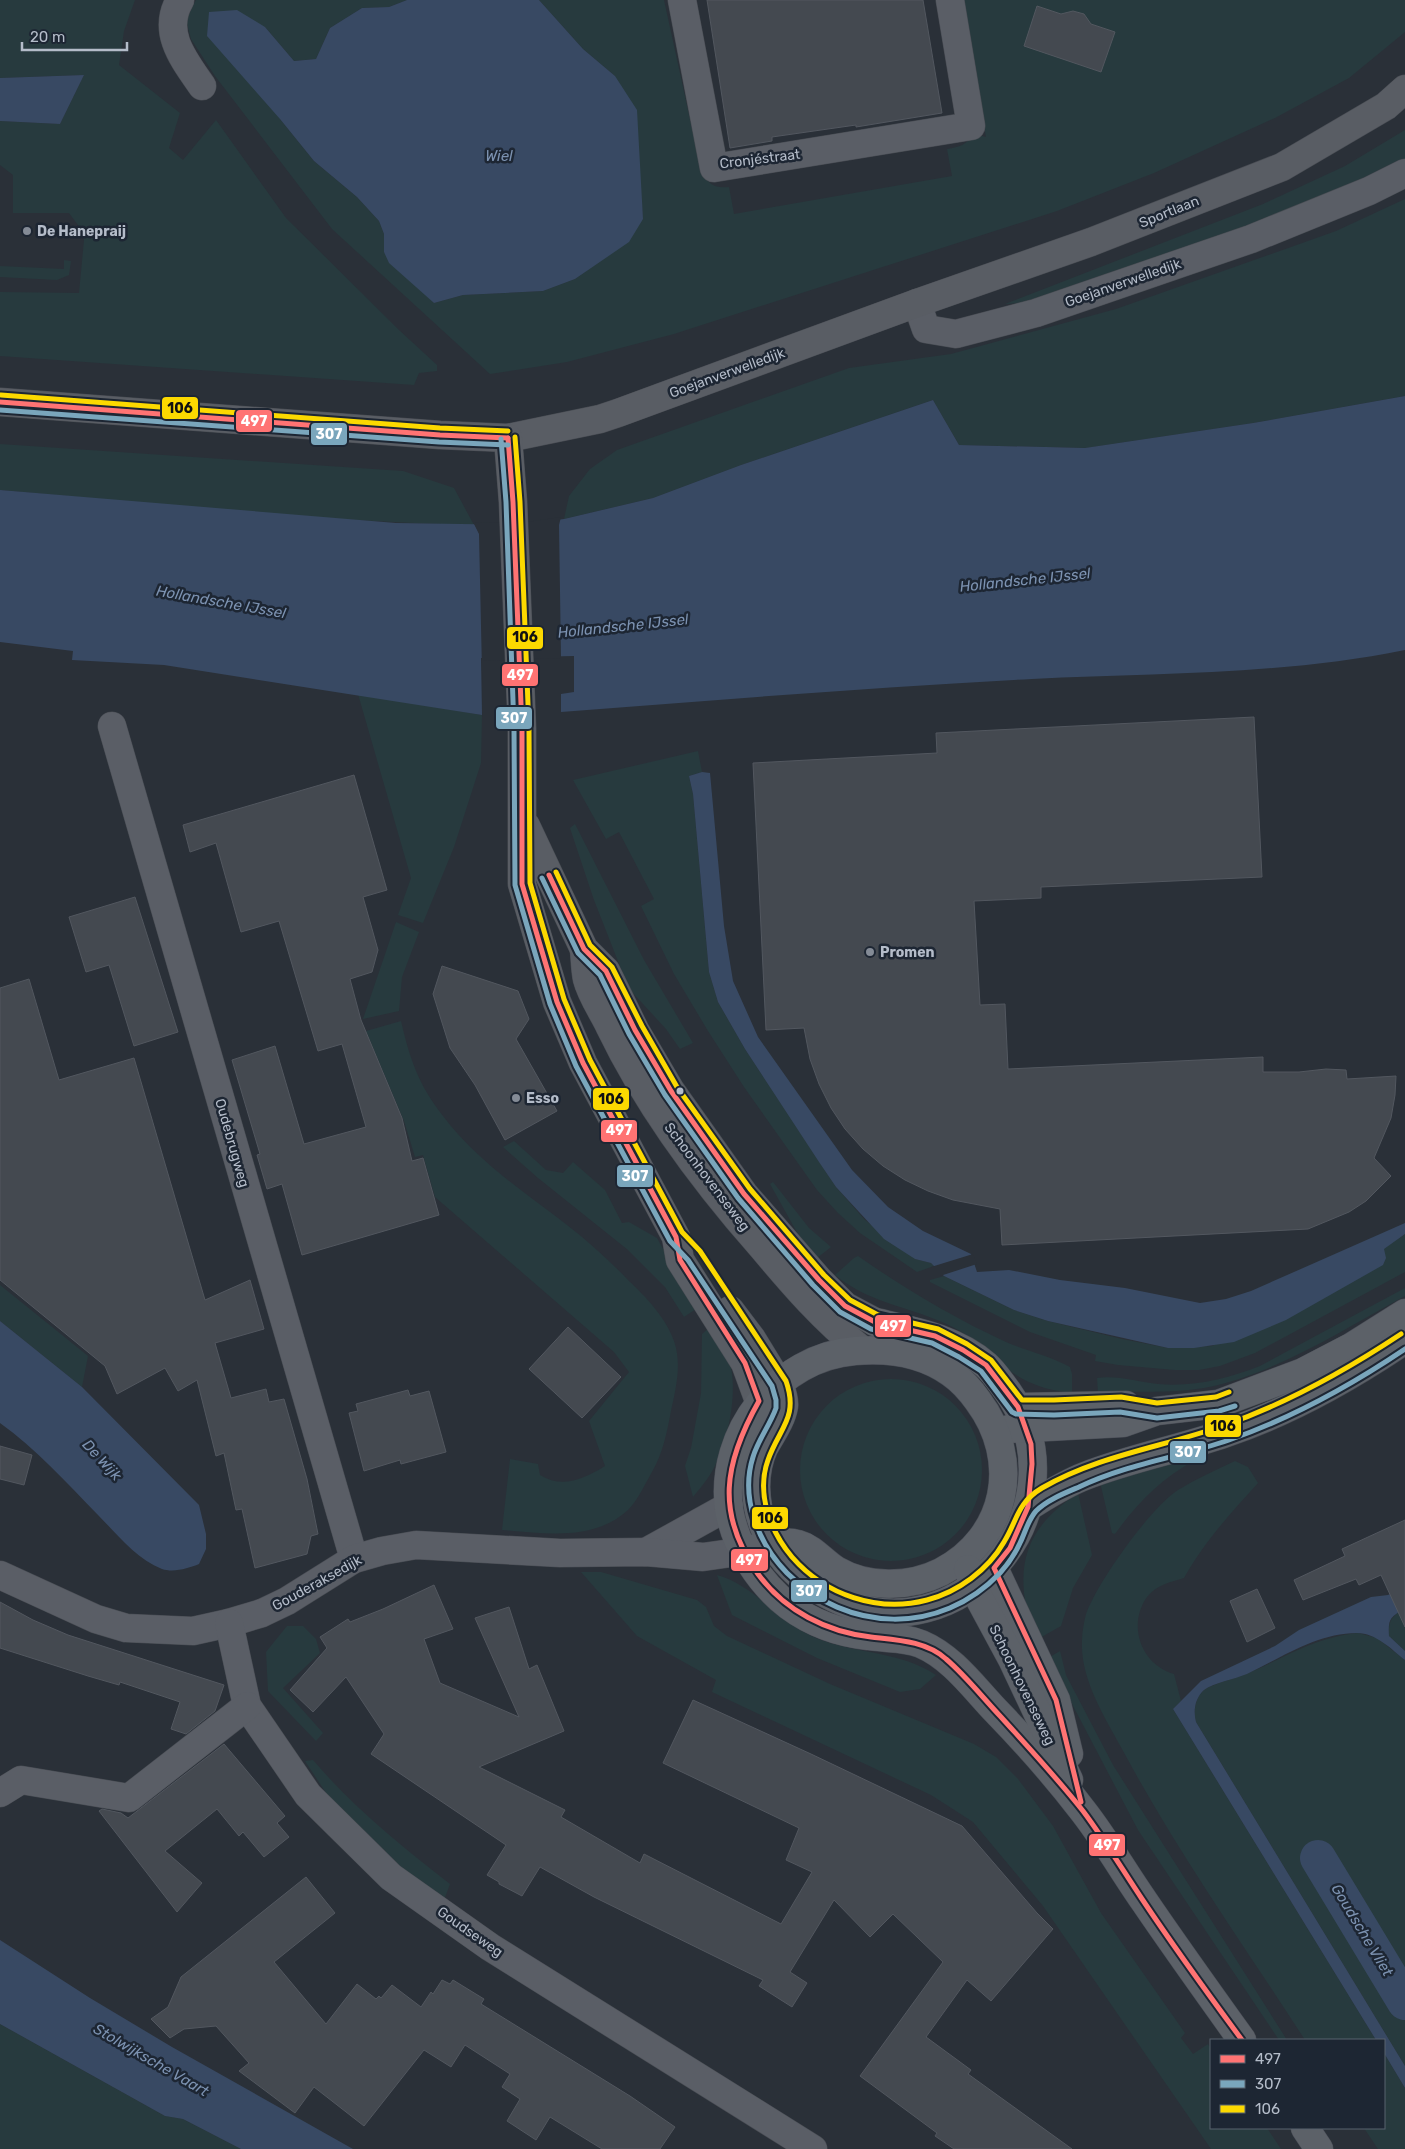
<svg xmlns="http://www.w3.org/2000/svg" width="1405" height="2149" font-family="Rubik,sans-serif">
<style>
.green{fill:#273a3e}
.water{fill:#384963}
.pier{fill:#2a3038}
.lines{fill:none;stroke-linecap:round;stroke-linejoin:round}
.canal{stroke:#384963;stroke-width:36}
.building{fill:#444950;stroke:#52575f}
.minor-casing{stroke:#484c53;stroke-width:29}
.secondary-casing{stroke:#484c53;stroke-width:29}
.primary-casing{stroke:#484c55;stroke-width:29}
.minor{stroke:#5a5e66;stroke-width:28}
.secondary{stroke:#595d64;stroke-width:28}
.primary{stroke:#5c6168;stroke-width:28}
.bus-1-casing{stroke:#1d2633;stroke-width:9}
.bus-2-casing{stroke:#1d2633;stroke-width:9}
.bus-3-casing{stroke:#1d2633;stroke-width:9}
.bus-1{stroke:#ff7373;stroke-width:5}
.bus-2{stroke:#7aa6bc;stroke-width:5}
.bus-3{stroke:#fcd900;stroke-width:5}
.poi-dot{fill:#848b96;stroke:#1d2633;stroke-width:2}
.bus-dot{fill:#b4bcc9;stroke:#1d2633;stroke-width:2}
.labels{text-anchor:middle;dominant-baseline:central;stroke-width:5;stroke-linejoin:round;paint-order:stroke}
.street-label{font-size:14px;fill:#b4bcc9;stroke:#1d2633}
.poi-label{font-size:14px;font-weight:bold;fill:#b4bcc9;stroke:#1d2633;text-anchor:start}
.water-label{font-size:15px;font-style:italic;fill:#7c92b1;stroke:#1d2633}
.line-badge{stroke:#1d2633;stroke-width:2}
.badge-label{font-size:14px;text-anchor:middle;font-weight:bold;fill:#fff}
.pale-badge-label{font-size:14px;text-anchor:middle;font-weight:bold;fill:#111}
</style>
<rect width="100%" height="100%" fill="#2a3038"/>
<g class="green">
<polygon points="0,0 135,0 124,31 119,65 180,113 169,148 183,160 216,120 286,218 399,330 437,365 437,371 419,373 414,385 0,356 0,292 79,293 84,240 78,225 69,213 13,213 13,175 0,165 0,121 60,124 84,75 0,78"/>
<path d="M196,0H407L389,7L362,8L330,28L316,59L294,61L265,27L280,119L314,161L357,197L379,221L384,234V252L434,303L463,295L543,291L575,279L597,263L643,219L640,187L615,76L583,49L539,0H664L702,174C712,186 714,188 729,187L734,214L952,176L947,149C960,147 966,145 974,134L986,137L961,0H1405V32L1349,78L1275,118L1154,173L1057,211L674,334L567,362L490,374L332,229L215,76L191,39L186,20Z"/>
<path d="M1405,130V159C1285,225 1152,261 1022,303L1005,304L1263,204L1345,166Z"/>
<polygon points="1405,199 1405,396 1253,423 1086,448 959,445 933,400 741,465 653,498 564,519 569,496 590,469 617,450 849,368 951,354 1116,309 1336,231"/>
<polygon points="64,260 71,261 69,275 57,280 0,277 0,266 64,269"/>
<path d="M0,444L403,471L454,488L474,525C316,521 158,504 0,490Z"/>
<polygon points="358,694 482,715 481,763 454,847 423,923 398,915 411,878"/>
<polygon points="698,751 702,772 689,776 693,794 709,972 718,1002 745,1049 836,1187 865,1220 915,1259 931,1263 934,1266 917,1272 860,1233 838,1213 817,1190 744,1087 708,1031 674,974 641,906 654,899 619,832 606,839 573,780"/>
<polygon points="575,824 644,960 693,1043 680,1049 666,1029 632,992 623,974 594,900 570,828"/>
<polygon points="396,922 419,932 402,977 399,1011 363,1019"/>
<path d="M401,1021C410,1059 418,1084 443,1116C476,1160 524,1192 567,1225C589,1242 610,1261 629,1281C646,1297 666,1318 674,1341C682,1364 676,1388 671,1411C667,1432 663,1453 652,1472C645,1484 638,1500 628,1510C593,1542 544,1533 502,1530L510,1459L538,1464L540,1475C562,1489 584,1479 605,1466L589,1421L629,1372L614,1352L435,1197L423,1155L415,1157L404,1121L366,1031Z"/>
<polygon points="514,1141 546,1170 563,1173 573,1162 605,1190 622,1223 629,1222 657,1238 696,1309 684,1317 665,1287 628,1250 538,1178 503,1147"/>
<polygon points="773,1182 809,1228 831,1247 817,1258 799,1236 770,1184"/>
<polygon points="1405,1234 1405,1272 1255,1353 1220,1366 1199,1370 1175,1370 1118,1365 1095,1361 1096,1355 1030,1332 930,1282 930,1280 944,1276 1014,1310 1048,1321 1122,1339 1168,1348 1212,1346 1383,1249"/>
<path d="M858,1256C905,1289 954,1318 1006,1342C1027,1351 1050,1356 1070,1367L1072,1374V1393C1054,1391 1037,1387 1021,1378C999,1366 983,1344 960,1331C919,1307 874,1307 835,1275L854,1258Z"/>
<polygon points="0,1285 88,1356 82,1387 0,1321"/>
<path d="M1405,1288V1296C1342,1330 1276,1374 1204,1388C1169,1394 1133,1390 1098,1393L1097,1378C1117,1375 1139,1382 1158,1384C1194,1387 1227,1379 1260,1366Z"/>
<path d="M709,1328C714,1336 721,1344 726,1353C741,1382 729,1438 715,1466C709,1478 701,1487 693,1497L685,1466L691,1448L701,1393L702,1334Z"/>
<circle cx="891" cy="1470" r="91"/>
<path d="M1195,1454V1460C1161,1479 1137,1503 1115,1534L1112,1533L1100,1482Z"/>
<path d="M1235,1461L1248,1467L1258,1483C1231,1513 1204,1542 1184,1578C1171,1582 1156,1585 1147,1597C1127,1625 1141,1665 1174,1674L1181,1701L1173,1709L1376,2040H1305C1243,1944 1176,1850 1122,1749C1104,1716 1080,1679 1082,1640C1082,1632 1084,1622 1086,1614C1097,1583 1150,1508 1178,1490C1196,1479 1216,1470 1235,1461Z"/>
<path d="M1078,1493L1092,1555L1073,1588L1061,1626L1038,1639C1034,1629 1028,1617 1026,1606C1016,1553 1035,1522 1078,1493Z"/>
<polygon points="581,1572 601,1572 697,1600 706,1607 714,1626 727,1636 830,1684 974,1744 996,1757 1018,1779 1053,1826 1101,1913 1185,2033 1181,2038 1193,2054 1208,2044 1211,2049 1211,2128 1267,2128 1281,2149 1211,2149 1043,1906 973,1822 931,1795 712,1692 716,1680 637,1636"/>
<path d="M717,1575C754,1585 780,1622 816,1638C856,1654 900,1651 936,1675L920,1689L900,1692L817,1658L732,1615Z"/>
<path d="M1405,1608V1651L1389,1636C1388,1620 1392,1616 1405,1608Z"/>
<polygon points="287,1626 303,1626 316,1639 320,1653 283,1688 323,1733 316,1741 268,1691 266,1652"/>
<path d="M1358,1633L1377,1638L1405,1660V2066L1196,1722C1193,1712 1195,1698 1204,1690C1212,1684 1233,1679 1244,1675C1285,1658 1312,1638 1358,1633Z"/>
<polygon points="1060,1651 1066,1675 1113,1765 1287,2040 1279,2040 1138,1830 1048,1658"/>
<path d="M313,1760C353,1807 401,1846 450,1884L444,1900L404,1870L330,1799L305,1761Z"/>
<polygon points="0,2024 165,2116 183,2119 241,2149 0,2149"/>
<polygon points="1384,2053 1405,2088 1405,2149 1378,2149 1364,2128 1384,2128"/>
</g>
<g class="water">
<polygon points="407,0 539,0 583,49 615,76 637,110 643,219 629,242 575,279 543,291 463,295 434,303 389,263 384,252 384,234 379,221 357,197 314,161 280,119 207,36 209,12 237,10 265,27 294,61 316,59 330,28 362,8 389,7"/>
<polygon points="84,75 60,124 0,121 0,78"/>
<path d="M1405,396V650C1283,675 1156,673 1032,679C875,687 718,700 561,712V694L574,692V656L481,658L482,715L164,665L72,660L73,651L0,642V490L396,523L520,525L564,519L653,498L741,465L933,400L959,445L1085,448L1253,423Z"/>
<polygon points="702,772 710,773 724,926 733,981 758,1037 852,1170 888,1207 923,1231 971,1254 977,1272 1009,1270 1060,1280 1125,1288 1200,1303 1226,1299 1251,1291 1405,1223 1405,1234 1384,1249 1386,1258 1383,1265 1286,1320 1234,1342 1194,1348 1168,1348 1048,1321 1014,1310 944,1276 931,1263 915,1259 884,1239 836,1187 819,1162 745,1049 718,1002 709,972 693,794 689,776"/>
<path d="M0,1321L82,1387L199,1505L206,1534V1549L199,1564C189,1568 174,1573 162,1569C136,1559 117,1534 98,1515C67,1483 36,1449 0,1423Z"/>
<path d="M1405,1587L1403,1609C1390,1618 1388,1619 1389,1636L1405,1651V1660C1391,1649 1376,1633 1357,1633C1317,1633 1281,1658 1247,1674C1235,1679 1213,1683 1204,1690C1195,1698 1193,1711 1196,1722L1405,2066V2088L1384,2053V2040H1376L1173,1709L1201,1681L1275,1646L1299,1630L1371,1597L1388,1595Z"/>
<polygon points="0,1940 90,1998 172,2047 353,2149 241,2149 183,2119 165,2116 0,2024"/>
</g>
<g class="pier">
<polygon points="561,517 559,525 561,658 483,661 483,717 479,534 473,522 520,523"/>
<polygon points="973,1254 977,1264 940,1276 931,1267"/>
</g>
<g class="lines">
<polyline class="canal" points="1318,1858 1405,2002"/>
</g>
<g class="building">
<polygon points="707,0 923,0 942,113 856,127 856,125 772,137 772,141 730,148"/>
<polygon points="1037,6 1061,14 1073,11 1084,14 1091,24 1115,32 1101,72 1024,46"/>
<polygon points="1254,717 1262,877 1041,887 1041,898 974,901 980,1005 1005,1004 1008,1069 1263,1057 1263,1072 1299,1072 1326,1069 1346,1070 1347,1079 1396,1076 1395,1095 1391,1118 1374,1158 1391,1176 1366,1201 1349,1212 1308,1229 1002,1245 1000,1209 953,1200 928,1191 905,1180 883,1166 863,1149 845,1129 831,1108 819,1084 810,1059 804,1028 766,1030 753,763 937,753 936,733"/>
<polygon points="354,775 387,890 363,897 378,950 372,972 350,979 361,1020 402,1118 412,1161 423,1158 439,1215 302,1255 282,1184 267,1189 257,1155 260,1154 232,1060 275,1046 304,1144 366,1127 342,1044 318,1051 279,921 241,932 216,843 190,852 183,825"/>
<polygon points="135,897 178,1032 134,1046 109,965 86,972 69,917"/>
<polygon points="442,966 518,991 529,1019 516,1039 557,1111 505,1140 475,1085 450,1048 433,994"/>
<polygon points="29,979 59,1080 134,1058 205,1300 250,1280 264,1329 215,1343 231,1398 266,1389 269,1402 284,1399 307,1479 318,1534 311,1536 307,1554 255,1568 242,1509 236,1510 224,1453 216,1456 197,1380 178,1391 165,1368 117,1394 105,1366 0,1280 0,988"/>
<polygon points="568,1327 621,1377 582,1418 529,1369"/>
<polygon points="408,1390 410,1396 429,1391 446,1452 401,1464 400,1460 364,1471 349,1413 358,1411 356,1404"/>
<polygon points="0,1446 32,1455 24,1485 0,1479"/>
<polygon points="1405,1520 1405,1627 1381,1575 1359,1585 1356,1579 1303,1600 1294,1580 1345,1556 1342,1549"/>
<polygon points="434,1585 453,1629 424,1639 440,1683 519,1717 475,1618 509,1607 529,1669 537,1665 564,1731 479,1767 565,1810 561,1817 640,1863 644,1854 781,1924 812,1872 786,1860 799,1828 663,1763 693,1700 811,1754 962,1826 1037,1913 1053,1929 991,2001 967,1980 926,2037 971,2070 968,2074 1072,2149 954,2149 935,2136 937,2133 860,2076 943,1962 893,1914 870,1937 834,1900 790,1972 807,1983 792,2007 759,1986 763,1980 594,1897 540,1867 522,1896 499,1884 499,1882 487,1875 506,1845 371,1754 384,1734 346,1677 313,1712 290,1690 327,1648 320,1637 348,1619 350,1622 383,1609"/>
<polygon points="1257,1589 1275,1628 1247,1642 1230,1601"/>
<polygon points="0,1602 33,1620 68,1635 224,1685 215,1711 186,1734 171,1729 180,1702 120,1682 119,1685 88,1676 0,1648"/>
<polygon points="224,1744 285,1816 277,1823 289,1837 264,1857 243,1832 239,1836 217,1809 165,1851 202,1883 177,1912 99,1811 102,1809 121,1813 128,1818"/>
<polygon points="306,1877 335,1913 274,1962 326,2024 357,1984 376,1999 379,1996 381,1998 392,1985 421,2007 431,1992 433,1994 442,1980 450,1984 453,1980 484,1999 481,2004 630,2096 675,2127 660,2149 602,2149 550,2117 536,2140 507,2121 520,2099 502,2087 510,2074 465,2045 451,2067 424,2050 364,2126 314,2087 295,2113 239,2071 249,2063 216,2026 184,2029 170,2038 151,2019 168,2007 181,1977"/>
</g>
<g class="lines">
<g class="minor-casing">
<g id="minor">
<path d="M180,0C161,32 184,60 202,86"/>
<polyline points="682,0 714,168 971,126 950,0"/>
<polyline points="917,303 926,329 956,334 1036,313 1251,239 1369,191 1405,173"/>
<polyline points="112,726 354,1559"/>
<polyline points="646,1552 729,1506"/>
<polyline points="0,1575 96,1619 126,1628 193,1631 229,1623 262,1613 287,1601 354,1559 382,1551 416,1545 560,1553 646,1552 703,1557 745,1551"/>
<polyline points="229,1623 247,1706 308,1795 391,1877 490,1947 813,2149"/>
<polyline points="0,1793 21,1780 129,1798 247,1706"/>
</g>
</g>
<g class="secondary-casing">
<g id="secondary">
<polyline points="0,402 440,435 508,438 600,419 618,413 917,303 1091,242 1282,167 1386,106 1405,89"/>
<polyline points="508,438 513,502 522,729 522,884 557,1002 583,1063 676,1237 680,1260 745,1363 759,1401"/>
<polyline points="526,826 584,949 606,971 635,1030 671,1091 744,1194 819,1280 845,1306 875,1322"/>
<path d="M584,949C585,959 585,970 587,979C591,995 603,1012 610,1027C649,1108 703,1180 762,1247C793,1284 824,1320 862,1350"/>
<polyline points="730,1310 752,1339 779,1383"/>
</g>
</g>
<g class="primary-casing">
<g id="primary">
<path d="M779,1383C781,1389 785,1399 784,1406C782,1420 771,1435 764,1448C753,1472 754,1503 764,1527C778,1559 803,1583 834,1598C960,1661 1088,1507 1008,1392C1001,1383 995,1373 986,1365C955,1338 914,1331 875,1322"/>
<polyline points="1018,1407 1126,1405"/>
<polyline points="1009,1429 1123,1423 1157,1411 1218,1404 1303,1372 1351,1347 1405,1313"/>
<path d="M1028,1507C1046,1496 1064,1484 1085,1476C1131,1458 1180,1449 1226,1433C1291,1411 1349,1378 1405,1340"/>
<path d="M745,1551C761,1547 782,1539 798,1544C813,1548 823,1562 836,1570C867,1588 909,1588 941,1572C1008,1537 1022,1460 978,1401C971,1391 961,1380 951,1373C923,1353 889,1348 855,1351C778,1357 719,1433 729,1509C735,1546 760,1584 789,1606C812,1623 840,1633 868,1636C886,1639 905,1637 921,1644C952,1657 974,1688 996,1711C1026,1742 1057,1777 1083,1811C1105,1839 1123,1871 1144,1901C1176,1948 1209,1994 1242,2040"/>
<polyline points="994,1568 1056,1700 1069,1754"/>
<polyline points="968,1569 978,1596 1012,1659 1069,1780"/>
<polyline points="1305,2128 1319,2149"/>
</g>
</g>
<use href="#minor" class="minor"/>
<use href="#secondary" class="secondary"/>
<use href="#primary" class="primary"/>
<g class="bus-1-casing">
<g id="bus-1">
<polyline points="0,402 440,435 508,438"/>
<path d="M508,438L513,502L522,729V884L557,1002L583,1063L676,1237L680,1260L745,1363L759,1401C724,1463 715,1513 758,1574C785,1611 827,1632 871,1637C897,1640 926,1641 946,1659C966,1676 983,1698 1001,1717C1029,1748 1057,1778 1083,1811C1104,1839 1122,1869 1142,1899C1174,1947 1208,1994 1242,2040"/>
<polyline points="549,875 584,949 606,971 635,1030 671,1091 744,1194 819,1280 845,1306 875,1322 935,1336 963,1350 986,1365 1018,1407 1031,1444 1032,1464 1028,1507 1010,1548 994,1568 1056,1700 1081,1802"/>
</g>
</g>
<g class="bus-2-casing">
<g id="bus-2">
<polyline points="0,410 439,442 508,445"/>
<path d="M501,439L506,502L514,729L515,885L550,1004L576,1066L670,1241L688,1260L772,1386L776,1400V1408C770,1425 758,1440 753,1457C740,1498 758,1543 787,1573C847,1633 940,1636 1000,1573C1008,1564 1015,1554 1020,1543C1025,1533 1028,1520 1036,1511C1047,1500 1065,1493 1079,1487C1127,1464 1180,1457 1229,1440C1292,1418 1350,1386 1405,1349"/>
<polyline points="542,878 578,953 600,975 629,1034 665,1095 738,1198 813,1285 840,1312 871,1329 932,1343 959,1357 981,1371 1012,1412 1016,1414 1054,1415 1120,1412 1157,1418 1219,1411 1235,1406"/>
</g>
</g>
<g class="bus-3-casing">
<g id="bus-3">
<polyline points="1,395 440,428 508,431"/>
<path d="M515,437L520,502L529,729L530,883L564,999L590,1060L682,1232L700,1251L786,1381C799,1418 779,1428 768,1460C756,1493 770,1531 792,1557C825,1595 878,1613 927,1600C958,1592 988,1570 1004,1542C1018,1519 1017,1503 1042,1488C1099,1455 1164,1447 1225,1425C1288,1403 1345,1371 1401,1334"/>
<polyline points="556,872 590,945 612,967 642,1026 677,1087 750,1189 824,1275 850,1300 878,1315 938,1329 967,1344 991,1360 1022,1400 1054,1400 1121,1397 1157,1403 1216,1397 1229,1392"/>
</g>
</g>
<use href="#bus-1" class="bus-1"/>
<use href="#bus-2" class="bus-2"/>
<use href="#bus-3" class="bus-3"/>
</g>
<g class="poi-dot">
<circle cx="27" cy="231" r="5"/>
<circle cx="870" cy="952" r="5"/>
<circle cx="516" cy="1098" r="5"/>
</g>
<circle class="bus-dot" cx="680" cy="1091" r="4.5"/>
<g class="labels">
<g class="street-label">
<text transform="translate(760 159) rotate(-7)">Cronjéstraat</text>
<text transform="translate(1169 212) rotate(-22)">Sportlaan</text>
<text transform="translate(1123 283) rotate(-19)">Goejanverwelledijk</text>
<text transform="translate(727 373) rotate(-20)">Goejanverwelledijk</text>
<text transform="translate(232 1143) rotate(74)">Oudebrugweg</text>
<text transform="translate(707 1177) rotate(53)">Schoonhovenseweg</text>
<text transform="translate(317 1583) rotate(-29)">Gouderaksedijk</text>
<text transform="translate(1022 1685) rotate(64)">Schoonhovenseweg</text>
<text transform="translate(470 1932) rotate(35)">Goudseweg</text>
</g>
<g class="poi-label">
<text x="37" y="231">De Hanepraij</text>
<text x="880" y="952">Promen</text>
<text x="526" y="1098">Esso</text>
</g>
<g class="water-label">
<text x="499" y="156">Wiel</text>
<text transform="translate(1025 580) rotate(-6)">Hollandsche IJssel</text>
<text transform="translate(221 602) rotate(10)">Hollandsche IJssel</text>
<text transform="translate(623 626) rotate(-6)">Hollandsche IJssel</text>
<text transform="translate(102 1460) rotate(47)">De Wijk</text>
<text transform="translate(1362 1930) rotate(59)">Goudsche Vliet</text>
<text transform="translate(151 2060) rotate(30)">Stolwijksche Vaart</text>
</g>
</g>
<g class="line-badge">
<rect x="161" y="396" width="38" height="24" rx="5" fill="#fcd900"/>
<rect x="235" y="409" width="38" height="24" rx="5" fill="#ff7373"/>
<rect x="310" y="422" width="38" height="24" rx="5" fill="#7aa6bc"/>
<rect x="506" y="626" width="38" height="24" rx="5" fill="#fcd900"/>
<rect x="501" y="663" width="38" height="24" rx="5" fill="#ff7373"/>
<rect x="495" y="706" width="38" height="24" rx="5" fill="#7aa6bc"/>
<rect x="592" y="1087" width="38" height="24" rx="5" fill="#fcd900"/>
<rect x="600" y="1119" width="38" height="24" rx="5" fill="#ff7373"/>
<rect x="616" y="1164" width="38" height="24" rx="5" fill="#7aa6bc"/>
<rect x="874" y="1314" width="38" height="24" rx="5" fill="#ff7373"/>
<rect x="1204" y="1414" width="38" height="24" rx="5" fill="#fcd900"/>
<rect x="1169" y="1440" width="38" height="24" rx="5" fill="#7aa6bc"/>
<rect x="751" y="1506" width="38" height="24" rx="5" fill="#fcd900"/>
<rect x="730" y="1548" width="39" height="24" rx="5" fill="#ff7373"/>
<rect x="790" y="1579" width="38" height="24" rx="5" fill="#7aa6bc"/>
<rect x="1088" y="1833" width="38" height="24" rx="5" fill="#ff7373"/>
</g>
<g class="badge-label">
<text x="254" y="426">497</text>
<text x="329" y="439">307</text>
<text x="520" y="680">497</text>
<text x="514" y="723">307</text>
<text x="619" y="1135">497</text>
<text x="635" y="1181">307</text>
<text x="893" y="1331">497</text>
<text x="1188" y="1457">307</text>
<text x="749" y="1565">497</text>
<text x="809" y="1596">307</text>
<text x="1107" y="1850">497</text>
</g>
<g class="pale-badge-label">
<text x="180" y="413">106</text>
<text x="525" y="642">106</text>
<text x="611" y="1104">106</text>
<text x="1223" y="1431">106</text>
<text x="770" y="1523">106</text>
</g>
<rect x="1210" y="2039" width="175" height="90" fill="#1d2633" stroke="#59626f"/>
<rect x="1220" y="2055" width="25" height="8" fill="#ff7373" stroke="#59626f"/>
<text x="1255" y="2064" font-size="15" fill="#b4bcc9">497</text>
<rect x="1220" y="2080" width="25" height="8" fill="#7aa6bc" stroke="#59626f"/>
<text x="1255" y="2089" font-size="15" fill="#b4bcc9">307</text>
<rect x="1220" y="2105" width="25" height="8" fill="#fcd900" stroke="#59626f"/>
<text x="1255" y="2114" font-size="15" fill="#b4bcc9">106</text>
<path d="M22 42v8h105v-8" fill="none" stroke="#b4bcc9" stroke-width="2.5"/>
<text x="30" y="42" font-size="15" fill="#b4bcc9" stroke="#1d2633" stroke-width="4" paint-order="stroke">20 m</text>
</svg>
